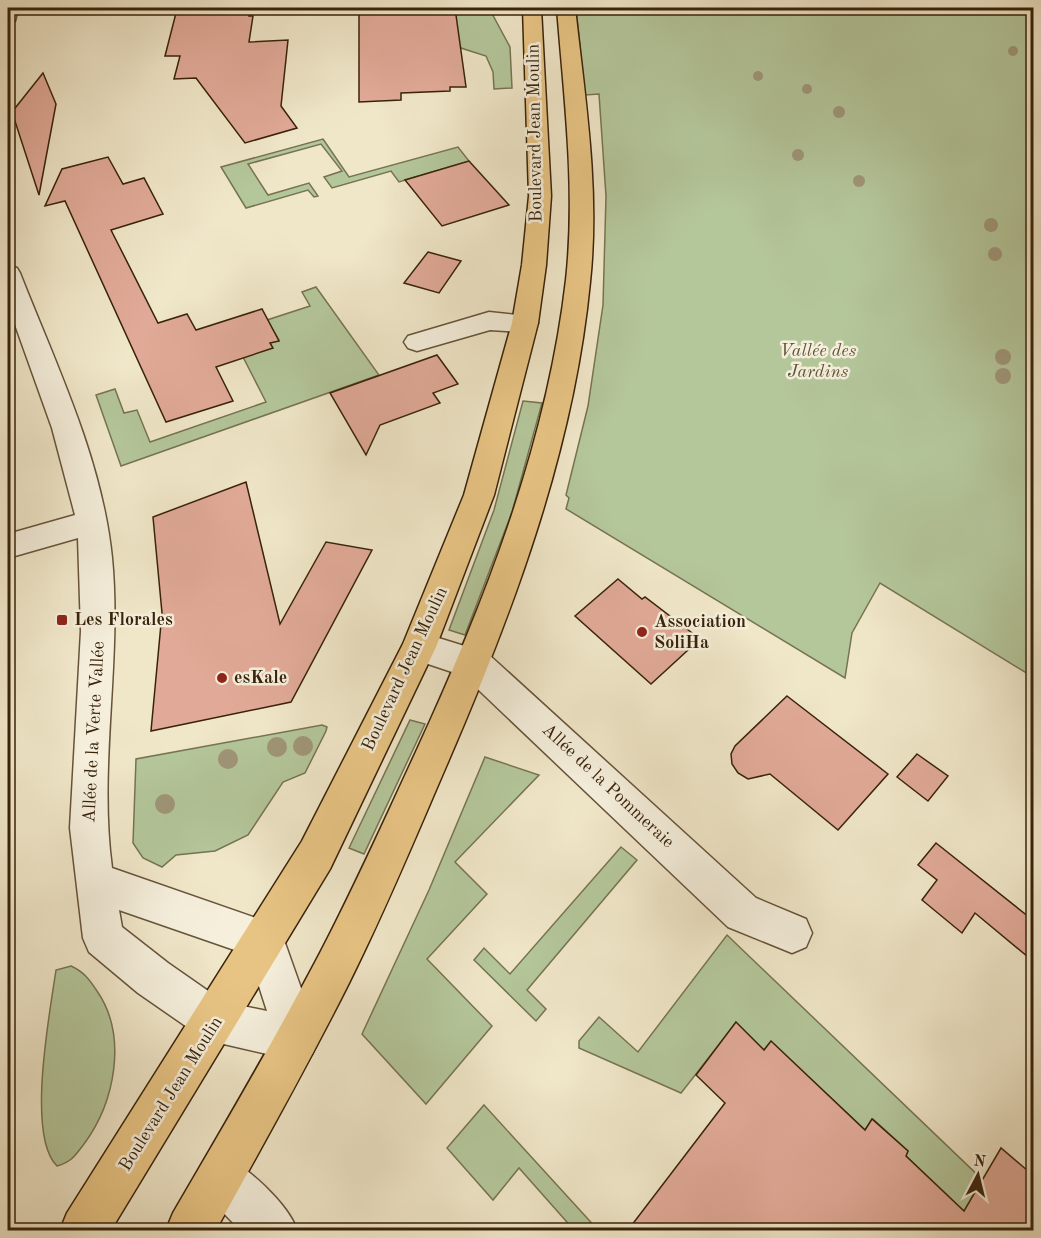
<svg xmlns="http://www.w3.org/2000/svg" width="1041" height="1238" font-family="'Old Standard TT',serif">
<style>
.green{fill:#b4c79b;stroke:#767452;stroke-width:1.5}
.building{fill:#e1aa98;stroke:#38220a;stroke-width:1.5}
.lines{fill:none;stroke-linecap:round;stroke-linejoin:round}
.minor-casing{stroke:#66533a;stroke-width:3}
.major-casing{stroke:#38220a;stroke-width:3}
.minor{fill:#f5efdc;fill-rule:evenodd}
.major{fill:#e8c484;fill-rule:evenodd}
.tree{fill:#9f9678}
.poi-dot{fill:#8f2418;stroke:#f5efdc;stroke-width:2}
.labels{text-anchor:middle;dominant-baseline:central;stroke-width:5;stroke-linejoin:round;paint-order:stroke}
.street-label{font-size:18px;fill:#38220a;stroke:#f5efdc}
.park-label{font-size:18px;font-style:italic;fill:#5d5436;stroke:#f5efdc}
.poi-label{font-size:18px;font-weight:bold;fill:#38220a;stroke:#f5efdc;text-anchor:start}
</style>
<rect width="100%" height="100%" fill="#f0e7c9"/>
<filter id="stains"><feTurbulence type="fractalNoise" baseFrequency=".00333" numOctaves="4"/><feColorMatrix values="0 0 0 0 .2 0 0 0 0 .09 0 0 0 0 .02 0 0 0 .5 -.17"/></filter>
<radialGradient id="worn" r=".72"><stop offset=".6" stop-color="#630" stop-opacity="0"/><stop offset="1" stop-color="#630" stop-opacity=".3"/></radialGradient>
<g class="green">
<polygon points="450,8 489,8 510,47 512,88 494,89 493,72 486,56 461,48 452,33"/>
<polygon points="576,8 1033,8 1033,677 880,583 852,633 845,678 566,509 569,498 566,495 588,406 603,305 606,196 599,94 585,95"/>
<polygon points="323,139 349,177 458,147 469,161 399,182 391,171 332,188 324,177 342,171 321,144 248,164 268,195 309,183 318,196 314,197 308,190 246,208 221,167"/>
<polygon points="316,287 379,375 121,466 96,395 115,389 124,413 137,410 150,442 266,402 241,353 272,347 270,343 279,340 267,320 310,306 302,292"/>
<polygon points="523,401 542,403 512,512 465,635 449,630 494,510"/>
<polygon points="410,720 425,724 364,854 349,848"/>
<polygon points="322,725 327,727 326,731 305,773 283,782 248,835 215,851 176,855 162,867 143,858 133,843 136,759"/>
<polygon points="485,757 539,775 455,862 487,894 427,959 492,1026 426,1104 362,1034 429,890"/>
<polygon points="621,847 637,860 527,990 546,1009 536,1021 474,960 484,948 510,974"/>
<polygon points="727,935 1033,1228 1033,1230 984,1230 906,1156 908,1151 873,1119 865,1130 771,1041 764,1050 736,1023 681,1093 579,1048 579,1041 599,1017 638,1052"/>
<path d="M71,966C84,972 89,979 97,991C128,1036 115,1102 84,1144C75,1156 71,1162 57,1166C26,1136 50,1012 56,970Z"/>
<polygon points="484,1105 598,1230 574,1230 519,1168 493,1200 447,1148"/>
</g>
<g class="building">
<polygon points="359,8 455,8 466,87 450,87 450,91 401,93 401,100 359,102"/>
<polygon points="250,10 249,16 253,16 249,42 288,40 281,106 297,128 245,143 196,78 174,79 180,56 165,56 176,13"/>
<polygon points="43,73 56,104 39,195 12,112"/>
<polygon points="108,157 123,184 144,178 163,214 111,230 158,323 187,314 196,330 262,309 279,341 270,343 273,348 216,367 233,401 166,422 65,201 45,206 62,169"/>
<polygon points="469,161 509,205 442,226 405,180"/>
<polygon points="428,252 461,261 439,293 404,283"/>
<polygon points="437,355 458,384 433,393 440,403 380,425 366,455 330,393"/>
<polygon points="246,482 280,624 326,542 372,550 291,702 151,731 162,613 153,517"/>
<polygon points="618,579 642,599 645,597 700,639 651,684 575,616"/>
<polygon points="787,696 888,774 838,830 770,774 748,779 738,773 732,764 731,754 735,746"/>
<polygon points="917,754 948,776 928,801 897,777"/>
<polygon points="936,843 1034,921 1034,962 975,913 962,933 922,900 937,880 918,865"/>
<polygon points="736,1022 764,1050 771,1041 865,1130 872,1119 908,1151 906,1156 964,1211 1001,1148 1034,1176 1034,1230 628,1230 725,1103 696,1075"/>
</g>
<g class="lines">
<g class="minor-casing">
<g id="minor">
<polygon points="8,8 18,8 15,21 8,22"/>
<path d="M8,265L17,268L20,273C56,365 102,458 112,558C122,661 98,765 112,868L279,926L319,1039L312,1054L297,1061L215,1042L200,1036L138,993L89,952L83,938L70,828L81,631L78,538L8,558V534L75,515L52,428L8,305ZM119,910L249,955L267,1011L224,1002L168,963L122,927Z"/>
<polygon points="489,312 534,317 538,323 534,329 525,332 490,330 417,351 408,348 404,342 408,336"/>
<polygon points="419,632 487,653 756,898 806,919 812,933 806,947 792,953 728,927 464,676 407,657 402,647 407,637"/>
<path d="M220,1154C246,1165 288,1204 297,1230H240L204,1193L197,1177L204,1161Z"/>
</g>
</g>
<g class="major-casing">
<g id="major">
<polygon points="523,8 541,8 551,196 546,265 538,323 494,495 436,647 330,869 111,1230 60,1230 67,1213 302,841 403,644 464,495 512,323 522,265 529,196"/>
<path d="M557,8H575C585,98 600,190 590,282C574,449 514,609 448,762C416,836 385,911 349,983C307,1067 261,1148 216,1230H166L173,1213C223,1127 274,1041 320,953C354,888 384,821 415,754C484,604 547,445 566,280C576,189 564,98 557,8Z"/>
</g>
</g>
<use href="#minor" class="minor"/>
<use href="#major" class="major"/>
</g>
<g class="tree">
<circle cx="1013" cy="51" r="5"/>
<circle cx="758" cy="76" r="5"/>
<circle cx="807" cy="89" r="5"/>
<circle cx="839" cy="112" r="6"/>
<circle cx="798" cy="155" r="6"/>
<circle cx="859" cy="181" r="6"/>
<circle cx="991" cy="225" r="7"/>
<circle cx="995" cy="254" r="7"/>
<circle cx="1003" cy="357" r="8"/>
<circle cx="1003" cy="376" r="8"/>
<circle cx="303" cy="746" r="10"/>
<circle cx="277" cy="747" r="10"/>
<circle cx="228" cy="759" r="10"/>
<circle cx="165" cy="804" r="10"/>
</g>
<g class="poi-dot">
<rect x="56" y="614" width="12" height="12" rx="3"/>
<circle cx="642" cy="632" r="6"/>
<circle cx="222" cy="678" r="6"/>
</g>
<g class="labels">
<g class="street-label">
<text transform="translate(535 133) rotate(-91)">Boulevard Jean Moulin</text>
<text transform="translate(405 669) rotate(-65)">Boulevard Jean Moulin</text>
<text transform="translate(94 732) rotate(-87)">Allée de la Verte Vallée</text>
<text transform="translate(608 786) rotate(43)">Allée de la Pommeraie</text>
<text transform="translate(171 1094) rotate(-58)">Boulevard Jean Moulin</text>
</g>
<g class="park-label">
<text x="818" y="351">Vallée des<tspan x="818" dy="21">Jardins</tspan></text>
</g>
<g class="poi-label">
<text x="74" y="620">Les Florales</text>
<text x="654" y="622">Association<tspan x="654" dy="21">SoliHa</tspan></text>
<text x="234" y="678">esKale</text>
</g>
</g>
<rect width="1041" height="1238" fill="none" stroke="#f0e7c9" stroke-width="30"/>
<rect x="9" y="9" width="1023" height="1220" fill="none" stroke="#38220a" stroke-width="3"/>
<rect x="15" y="15" width="1011" height="1208" fill="none" stroke="#38220a" stroke-width="1.5"/>
<g transform="translate(978 1175) rotate(7)" stroke="#f5efdc" stroke-width="4.5" paint-order="stroke">
<path d="M0-4.5L10 22L0 15L-10 22Z" fill="#38220a"/>
<text y="-9" font-size="16" font-weight="bold" text-anchor="middle" fill="#38220a">N</text>
</g>
<rect width="100%" height="100%" filter="url(#stains)"/>
<rect width="100%" height="100%" fill="url(#worn)"/>
</svg>
